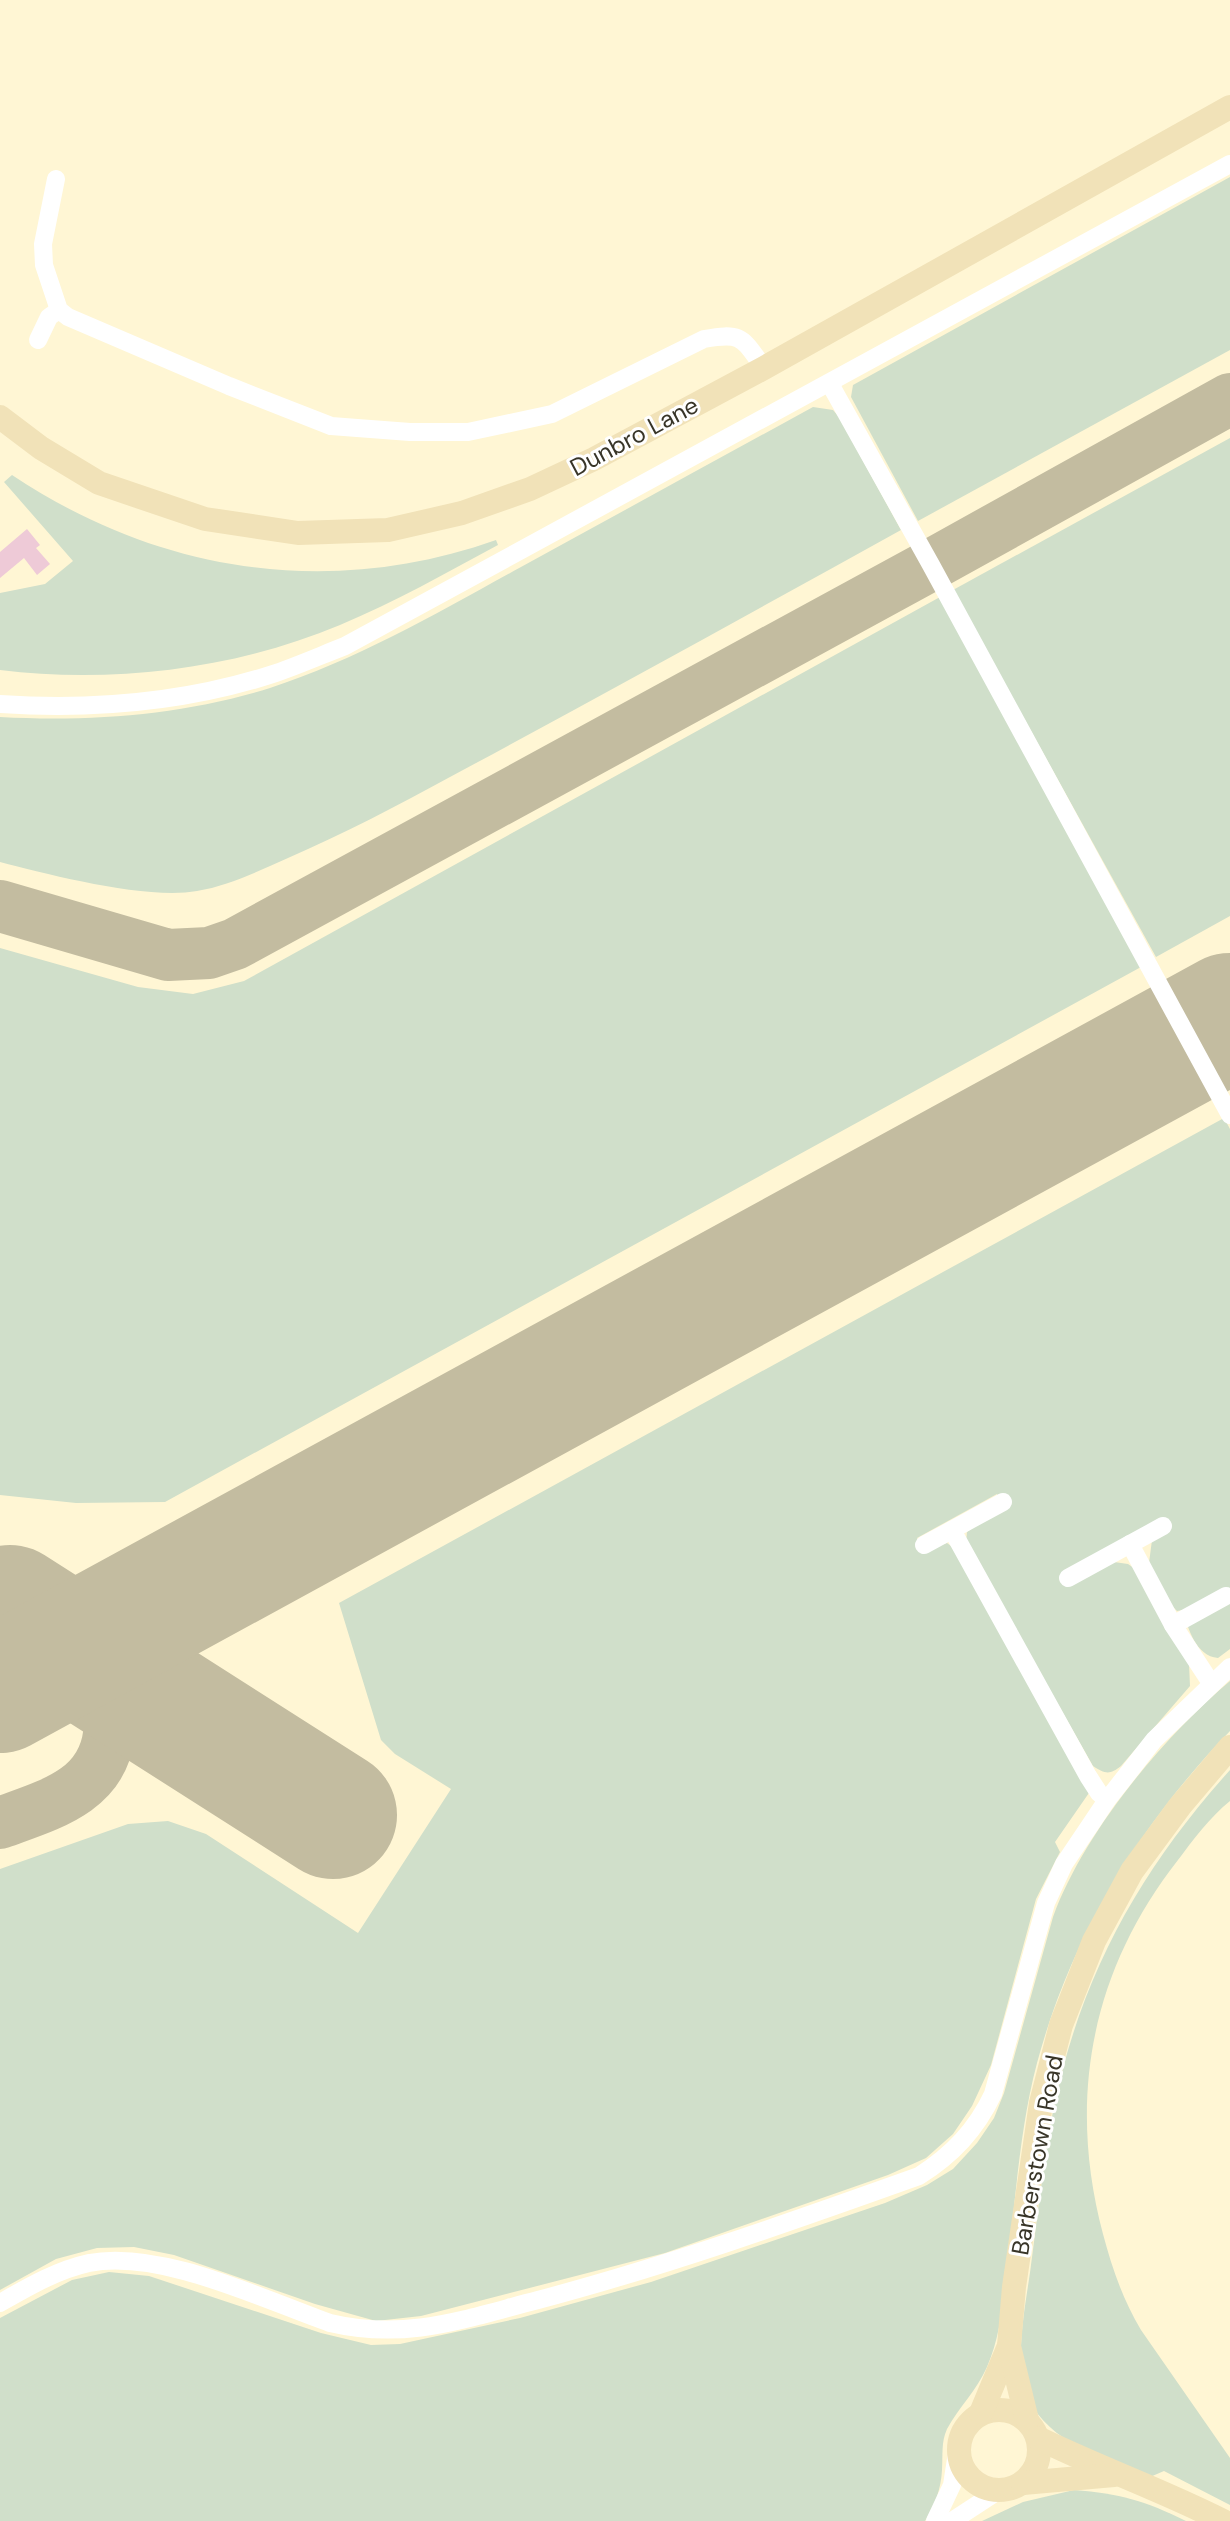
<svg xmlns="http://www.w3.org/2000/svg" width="1230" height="2521" font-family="'DM Sans',sans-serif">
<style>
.green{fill:#d0dfca}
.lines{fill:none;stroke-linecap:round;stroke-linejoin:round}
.taxiway{stroke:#c3bca0;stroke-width:52}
.runway{stroke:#c3bca0;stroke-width:128}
.building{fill:#eecad7}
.minor{stroke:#fff;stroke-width:18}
.major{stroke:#f1e2b8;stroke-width:24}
.labels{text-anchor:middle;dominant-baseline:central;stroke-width:6;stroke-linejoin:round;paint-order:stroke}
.street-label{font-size:24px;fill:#383528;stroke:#fff}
</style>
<rect width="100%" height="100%" fill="#fff6d4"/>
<g class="green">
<polygon points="1230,177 1230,350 918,521 851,397 853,385"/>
<path d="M813,407L833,410L839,417L901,530C751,613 601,696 450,777C397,806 343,834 288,858C259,871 228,886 197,891C147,900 50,875 0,862V717C90,722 184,715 270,688C359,659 439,612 521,567C618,514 716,460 813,407Z"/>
<polygon points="1230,438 1230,916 1156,957 953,590"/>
<path d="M12,475C159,573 329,599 496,540L498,545C446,573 395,602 340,625C235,669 112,684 0,670V593L45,584L73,561L4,482Z"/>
<polygon points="940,597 1141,967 165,1502 76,1503 0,1495 0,948 138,987 193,994 244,981"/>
<path d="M1224,1118L1230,1129V1649L1218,1658C1196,1656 1188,1629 1183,1610L1177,1611L1173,1607L1149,1563L1152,1540L1114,1562L1128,1564L1138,1571L1189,1663L1190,1686L1121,1766C1110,1775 1105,1774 1093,1766L966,1542L967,1532L1003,1506L997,1494L917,1538L924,1550L947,1543L955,1549L1091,1790L1055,1842L1060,1852L1036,1899L991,2065L972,2106L953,2134L926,2158L888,2175L665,2253L421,2316L376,2321L315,2304L174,2255L134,2247L97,2248L56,2259L0,2290V1869L128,1824L168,1821L206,1834L358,1933L451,1789L395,1754L381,1740L339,1603Z"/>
<path d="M1230,1681V1731C1139,1825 1071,1937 1037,2063C1020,2127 1016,2195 1008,2261C1004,2296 1001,2335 987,2367C977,2390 959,2407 947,2429C941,2442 943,2455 942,2470C941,2489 935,2505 925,2521H0V2318L72,2280L109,2272L149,2276L321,2333L371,2345L400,2344L520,2318L651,2282L885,2203L927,2185L953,2169L977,2143L994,2118L1004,2093L1053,1917C1083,1834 1162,1738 1230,1681Z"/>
<path d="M1230,1770V1801C1210,1817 1193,1840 1178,1860C1091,1971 1067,2099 1103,2234C1112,2268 1123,2300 1141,2330L1230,2458V2505L1164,2471L1150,2477C1110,2460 1058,2447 1033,2407C1010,2370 1026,2306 1031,2265C1040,2199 1046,2131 1063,2068C1094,1952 1150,1859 1230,1770Z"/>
<path d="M1074,2490C1121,2494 1143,2500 1186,2521H982L1023,2502Z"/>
</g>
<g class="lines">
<g class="taxiway">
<polyline points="0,906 168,955 209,953 235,944 931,565 1230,399"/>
<path d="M0,1823C48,1805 102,1792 109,1734C110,1724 111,1712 109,1702C105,1687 93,1671 86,1657"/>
</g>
<g class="runway">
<polyline points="10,1609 333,1815"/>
<polyline points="0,1689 1230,1017"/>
</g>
</g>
<polygon class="building" points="27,529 40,545 36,548 50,564 37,575 24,558 0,578 0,552"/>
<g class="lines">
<g class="minor">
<path d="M56,179L43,244L44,265L59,310L68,317L229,386L331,426L410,432H468L552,414L704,339C743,332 742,338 764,368"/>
<polyline points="38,340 49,317 59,310"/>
<polyline points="830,384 931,565 1230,1115"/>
<path d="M0,704C92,710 188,702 276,673C299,665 322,655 345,646L1230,164"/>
<polyline points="952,1530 1088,1776 1099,1793 1107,1800"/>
<polyline points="1130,1544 1173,1625 1211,1683"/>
<polyline points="924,1545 1003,1502"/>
<polyline points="1068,1578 1163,1526"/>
<polyline points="1173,1625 1226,1596"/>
<path d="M0,2303C28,2287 57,2270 89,2263C160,2249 262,2299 330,2323C406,2341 464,2319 538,2300C667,2266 793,2221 919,2176C952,2155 976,2130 993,2094L1046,1903L1064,1864L1107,1800L1154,1740L1230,1667"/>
<polyline points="935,2521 952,2485 958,2446"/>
<polyline points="952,2521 998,2491"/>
</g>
<g class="major">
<polyline points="0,417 41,448 99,483 205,519 298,533 388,530 462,513 530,489 594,459 764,368 1230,107"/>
<circle cx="999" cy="2450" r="40"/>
<polyline points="981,2413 1009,2346"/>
<polyline points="1027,2420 1009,2346 1014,2287 1041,2103 1061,2025 1094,1941 1132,1871 1180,1806 1230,1747"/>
<path d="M1038,2438C1099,2468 1162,2490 1223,2521"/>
<polyline points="1023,2483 1114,2475"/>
</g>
</g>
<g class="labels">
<g class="street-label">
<text transform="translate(634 436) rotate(-28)">Dunbro Lane</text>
<text transform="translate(1037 2155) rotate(-80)">Barberstown Road</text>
</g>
</g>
</svg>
